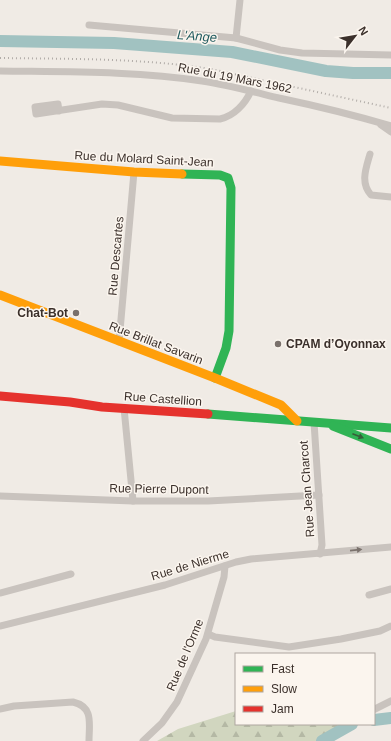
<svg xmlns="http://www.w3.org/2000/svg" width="391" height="741" font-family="Arial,sans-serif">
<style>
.forest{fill:url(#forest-firs)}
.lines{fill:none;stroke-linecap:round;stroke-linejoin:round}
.river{stroke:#a1c2c1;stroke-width:12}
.street{stroke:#c9c3be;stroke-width:7}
.fast{stroke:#30b455;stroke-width:9}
.slow{stroke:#ff9f0a;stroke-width:9}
.jam{stroke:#e5322d;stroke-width:9}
.rail{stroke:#b1aca8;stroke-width:2;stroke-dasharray:1 3;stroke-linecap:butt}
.oneway{fill:#375e3a}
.oneway2{fill:#7b726d}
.poi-dot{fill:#7a716c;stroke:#fbf5ee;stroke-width:1.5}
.labels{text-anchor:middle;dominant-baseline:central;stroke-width:3;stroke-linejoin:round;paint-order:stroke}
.street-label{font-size:12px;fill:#3b302b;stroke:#fbf5ee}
.poi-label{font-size:12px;font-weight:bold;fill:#3b302b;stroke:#fbf5ee;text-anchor:end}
.water-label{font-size:13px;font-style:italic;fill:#1f5a5e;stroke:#fbf5ee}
</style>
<defs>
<pattern id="forest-firs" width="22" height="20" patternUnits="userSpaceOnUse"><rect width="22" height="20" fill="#d1d6bf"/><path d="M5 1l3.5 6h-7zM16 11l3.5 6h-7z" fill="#b4b8a4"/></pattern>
</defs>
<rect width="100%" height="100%" fill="#f0ebe5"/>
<polygon class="forest" points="236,711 236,724 345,724 334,741 157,741 178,729"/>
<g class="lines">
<g class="river">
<polyline points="0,41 114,43 232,52 326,71 353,73 391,73"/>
<polyline points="374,720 391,718"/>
<polyline points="322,741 352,724"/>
</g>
<g class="street">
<polyline points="89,25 236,38 280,50 302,53 391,55"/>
<polyline points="236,38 240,0"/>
<path d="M0,71C67,72 136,71 202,81C228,85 254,92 279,98C317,106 354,115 391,126"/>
<path d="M59,111L58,104L35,107L36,114L102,104L118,105L172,118L220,119C234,116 245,104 251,91"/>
<polyline points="381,125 391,132"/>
<path d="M370,154C366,168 360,183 371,195L391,197"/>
<polyline points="119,342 134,172"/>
<polyline points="124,408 133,501"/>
<polyline points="314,422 322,545 320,554"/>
<polyline points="0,496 133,501 208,501 319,495"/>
<polyline points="0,593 71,574"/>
<polyline points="369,595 391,589"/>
<polyline points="0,626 165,585 236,562 251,559 391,547"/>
<polyline points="208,634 215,637 289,647 341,639 380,631 391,626"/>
<path d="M0,709L14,706L73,702C94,707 89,724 89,741"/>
<polyline points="375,709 391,701"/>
<polyline points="143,741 162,723 177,702 206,639 224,577 225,566"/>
</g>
<g class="fast">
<polyline points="182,174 220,175 228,178 231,188 229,331 226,348 215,378"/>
<polyline points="208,414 391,428"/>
<polyline points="333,426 391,449"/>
</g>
<g class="slow">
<polyline points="0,161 134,172 182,174"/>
<polyline points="0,295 215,378 281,405 297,421"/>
</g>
<polyline class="jam" points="0,396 70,402 102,407 208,414"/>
<path class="rail" d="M0,58C70,59 141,58 211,69L391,108"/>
</g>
<defs><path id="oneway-solid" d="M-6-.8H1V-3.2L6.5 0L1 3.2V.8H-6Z"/></defs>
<use class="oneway" href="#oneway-solid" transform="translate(358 436) rotate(21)"/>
<use class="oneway2" href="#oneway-solid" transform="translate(356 550) rotate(-6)"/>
<g class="poi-dot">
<circle cx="76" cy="313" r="4"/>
<circle cx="278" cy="344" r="4"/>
</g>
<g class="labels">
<g class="street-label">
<text transform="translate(235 78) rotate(11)">Rue du 19 Mars 1962</text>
<text transform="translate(144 159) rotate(3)">Rue du Molard Saint-Jean</text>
<text transform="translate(116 256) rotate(-85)">Rue Descartes</text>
<text transform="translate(156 343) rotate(21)">Rue Brillat Savarin</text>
<text transform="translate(163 399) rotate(4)">Rue Castellion</text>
<text transform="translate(159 489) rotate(1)">Rue Pierre Dupont</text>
<text transform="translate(307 489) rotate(-94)">Rue Jean Charcot</text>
<text transform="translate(190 565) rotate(-17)">Rue de Nierme</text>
<text transform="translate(185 655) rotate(-67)">Rue de l'Orme</text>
</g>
<g class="poi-label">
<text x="68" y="313">Chat-Bot</text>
<text x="286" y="344" text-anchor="start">CPAM d’Oyonnax</text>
</g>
<g class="water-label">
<text transform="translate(197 36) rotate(4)">L'Ange</text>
</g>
</g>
<rect x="235" y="653" width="140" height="72" fill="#fbf5ee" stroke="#aea6a0"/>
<rect x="243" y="666" width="20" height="6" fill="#30b455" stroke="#aea6a0"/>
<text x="271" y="673" font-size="12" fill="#3b302b">Fast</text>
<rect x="243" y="686" width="20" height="6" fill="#ff9f0a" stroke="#aea6a0"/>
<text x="271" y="693" font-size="12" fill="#3b302b">Slow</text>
<rect x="243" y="706" width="20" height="6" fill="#e5322d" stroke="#aea6a0"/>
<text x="271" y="713" font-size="12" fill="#3b302b">Jam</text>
<g transform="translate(355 36) rotate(59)" stroke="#fbf5ee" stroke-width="3" paint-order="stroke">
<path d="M0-3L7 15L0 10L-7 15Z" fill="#3b302b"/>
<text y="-6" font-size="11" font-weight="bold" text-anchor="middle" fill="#3b302b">N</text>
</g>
</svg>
